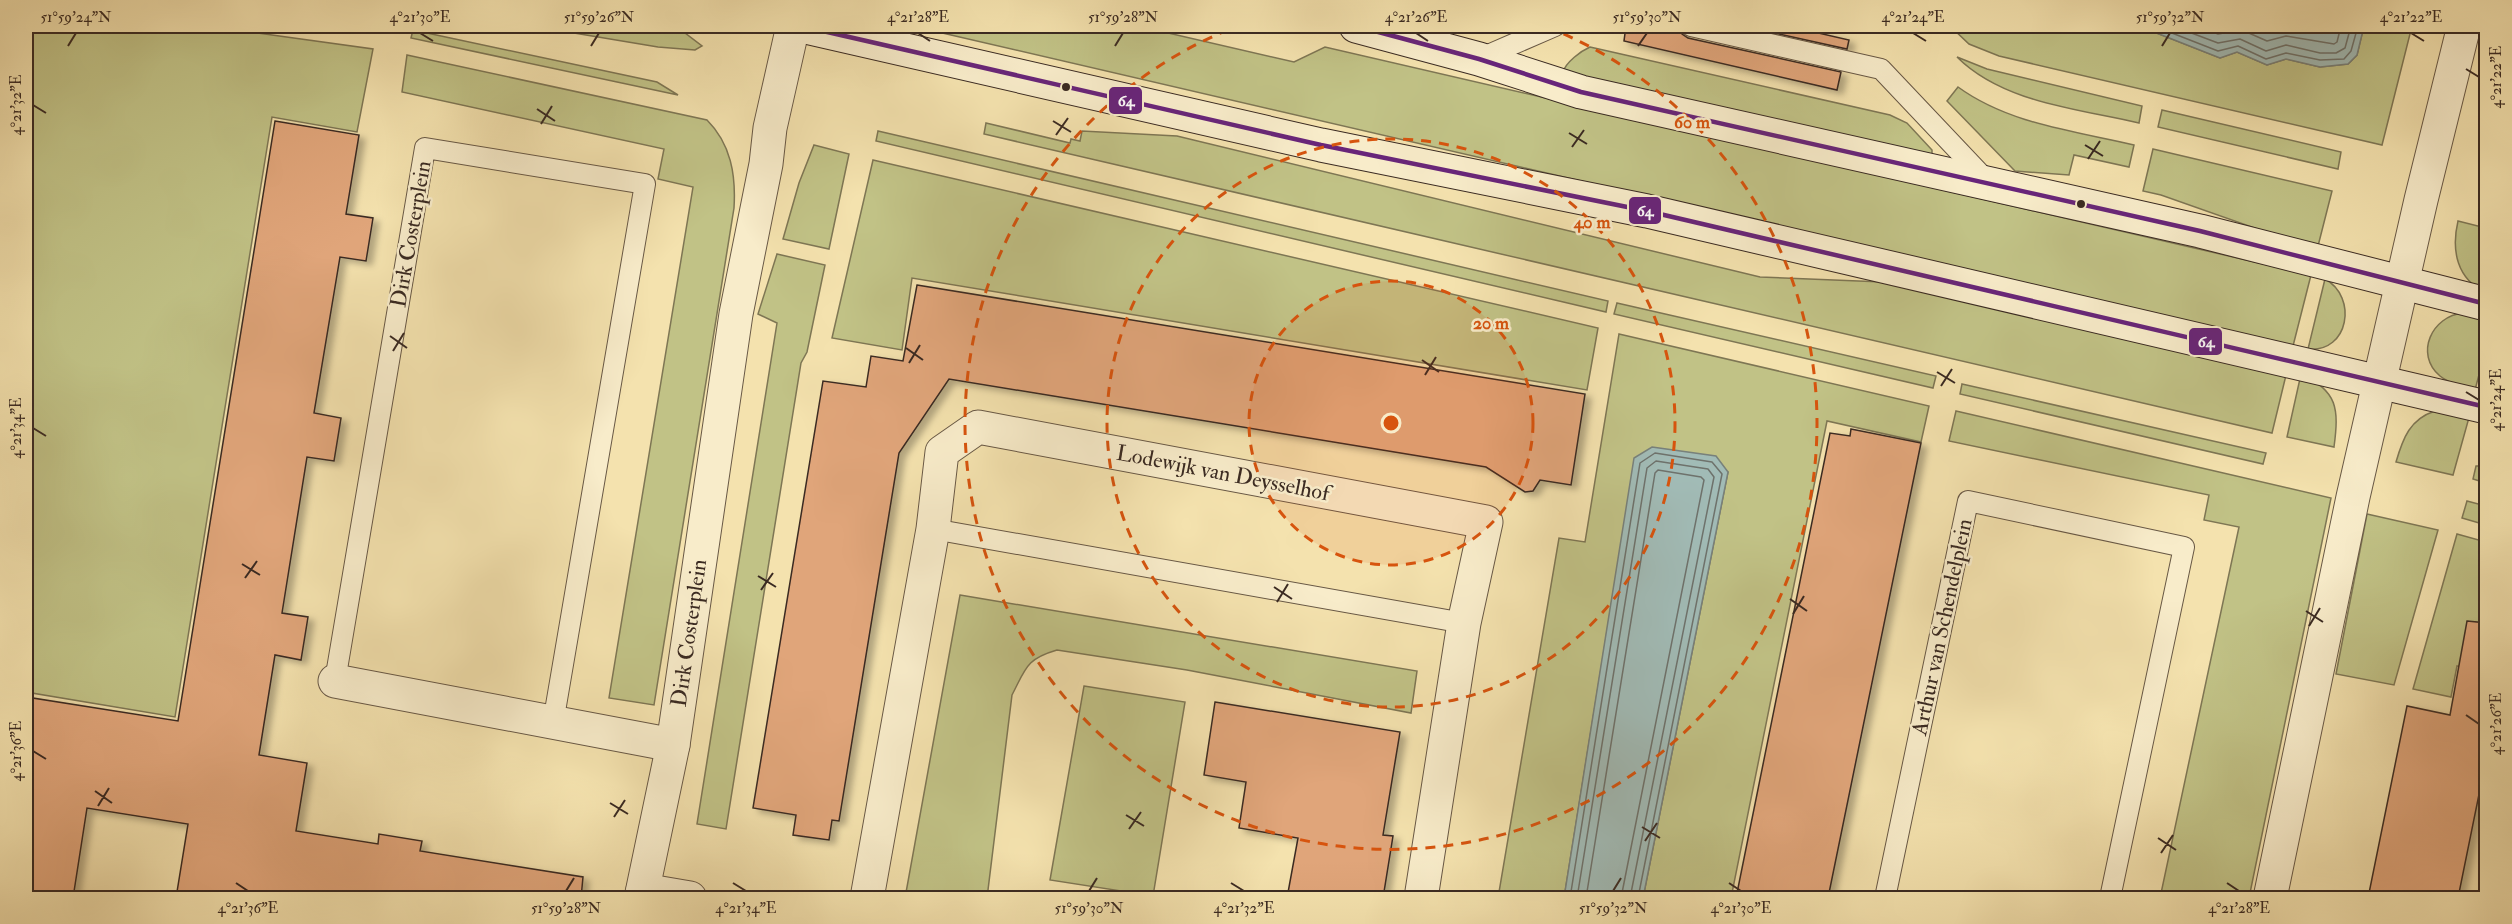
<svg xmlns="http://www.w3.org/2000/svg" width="2512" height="924" font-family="'IM FELL Double Pica',serif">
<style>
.green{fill:#c1c286;stroke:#7e7654;stroke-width:1.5}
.water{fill:#a1bbb6;stroke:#78817b;stroke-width:1.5}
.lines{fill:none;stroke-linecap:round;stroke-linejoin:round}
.shore{stroke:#6e726c;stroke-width:1.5}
.building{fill:#e0a57a;stroke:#3a2a22;stroke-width:1.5;filter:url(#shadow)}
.lane-casing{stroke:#685845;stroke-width:22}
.street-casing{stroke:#685845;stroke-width:35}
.secondary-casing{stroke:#3a2a22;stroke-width:35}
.lane{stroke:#f8ecca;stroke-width:20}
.street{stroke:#f8ecca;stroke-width:33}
.secondary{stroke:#f8ecca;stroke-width:33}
.bus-1-casing{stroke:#f8ecca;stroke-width:9}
.bus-1{stroke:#68257a;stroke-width:4.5}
.ticks{fill:none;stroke:#3a2a22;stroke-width:2}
.ring{fill:none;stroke:#d7540e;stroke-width:3;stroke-dasharray:10 8}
.bus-dot{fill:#3a2a22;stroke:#f8ecca;stroke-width:2}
.labels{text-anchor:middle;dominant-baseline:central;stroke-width:5;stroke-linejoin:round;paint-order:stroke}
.street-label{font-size:22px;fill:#3a2a22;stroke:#f8ecca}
.centre{fill:#d7540e;stroke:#f8ecca;stroke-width:3}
.ring-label{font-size:18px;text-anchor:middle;font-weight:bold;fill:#d7540e;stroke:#f8ecca;stroke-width:5;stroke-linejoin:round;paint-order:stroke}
.line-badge{stroke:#f8ecca;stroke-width:2}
.badge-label{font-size:16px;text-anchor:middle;font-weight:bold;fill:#fff}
.neatline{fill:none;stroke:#3a2a22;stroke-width:2}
.ticks-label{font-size:15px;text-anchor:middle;fill:#3a2a22}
</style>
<defs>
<filter id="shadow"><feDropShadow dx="6" dy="4" stdDeviation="3" flood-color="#0004"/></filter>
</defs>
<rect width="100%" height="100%" fill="#f4e2ae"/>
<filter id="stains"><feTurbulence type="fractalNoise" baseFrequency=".00333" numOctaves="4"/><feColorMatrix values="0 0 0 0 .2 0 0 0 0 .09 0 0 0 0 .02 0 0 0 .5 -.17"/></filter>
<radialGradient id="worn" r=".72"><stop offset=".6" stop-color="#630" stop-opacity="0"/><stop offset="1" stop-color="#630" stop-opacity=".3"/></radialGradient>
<g class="green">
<polygon points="26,26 97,30 244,31 373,49 357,132 272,117 175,717 26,692"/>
<polygon points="532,26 663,26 681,30 702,46 695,50 658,47"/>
<polygon points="912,26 1138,26 1294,62 1325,47 2311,275 2293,346"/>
<polygon points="1950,26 2124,26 2149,30 2220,58 2237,52 2267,65 2286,59 2320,67 2348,64 2357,55 2364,26 2412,26 2382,145 1999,56 1969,44"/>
<polygon points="413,30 657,82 678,95 411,38"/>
<path d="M1590,47L1890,115L1907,123L1932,150V156L1563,72C1566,62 1581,51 1590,47Z"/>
<path d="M407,55L707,120C731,144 736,175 734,208L654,705L609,698L693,187L658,179L664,149L402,92Z"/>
<path d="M1957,57L1987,69L2142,106L2139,123C2079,109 2003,103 1957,57Z"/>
<path d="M1958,87C2009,124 2074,131 2134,145L2129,167L2074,155L2069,175L2015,171L1947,101Z"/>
<polygon points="2162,110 2341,152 2338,169 2158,127"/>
<polygon points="986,123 1070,143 1071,139 1080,141 1082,131 1177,136 1760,277 1908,283 2287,371 2272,433 984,134"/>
<polygon points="878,131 1608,301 1606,312 876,141"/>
<polygon points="814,145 849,154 829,249 783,239 799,183"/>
<polygon points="2153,149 2332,191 2317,250 2161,195 2143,191"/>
<polygon points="873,160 1598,328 1587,390 912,278 902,350 832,338"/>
<path d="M2458,221L2486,228V293C2457,279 2451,251 2458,221Z"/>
<polygon points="777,254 825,265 807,352 801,363 726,829 697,824 777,323 758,314"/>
<path d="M2325,279C2358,297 2349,353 2308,349Z"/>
<polygon points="1617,303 1936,376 1933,388 1614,314"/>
<path d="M2463,313L2486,319V348L2475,390C2464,386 2449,384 2440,376C2414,354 2432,316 2463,313Z"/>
<polygon points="1619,334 1929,406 1921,442 1827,421 1731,898 1643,898 1728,472 1635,458 1564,898 1498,898 1559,538 1585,542"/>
<path d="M2301,374C2338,391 2339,409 2334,447L2287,437Z"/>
<polygon points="1962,384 2266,453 2263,464 1960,394"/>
<polygon points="1956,411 2331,498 2249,898 2160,898 2239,527 2204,520 2209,495 1949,441"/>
<path d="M2435,411L2470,414L2453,475L2396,462C2403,438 2410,419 2435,411Z"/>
<polygon points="2486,439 2486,483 2473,479 2476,466 2479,466"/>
<polygon points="2467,501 2486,506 2486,525 2462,518"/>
<polygon points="2367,514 2438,530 2394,685 2336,674"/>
<polygon points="2457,534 2486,542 2486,672 2457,666 2451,697 2413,689"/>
<path d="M960,595L1417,671L1411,713L1187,670L1057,650C1026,659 1026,668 1012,695L987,898H905Z"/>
<polygon points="1084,686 1185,702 1153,896 1050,880"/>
</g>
<g class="water">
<polygon points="2124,26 2364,26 2357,55 2348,64 2320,67 2286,59 2267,65 2237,52 2220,58 2149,30"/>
<polygon points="1652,447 1716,456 1728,472 1643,898 1564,898 1634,458"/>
</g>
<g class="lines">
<g class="shore">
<polyline points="2154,26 2218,51 2238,46 2266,59 2286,53 2320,60 2344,59 2351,51 2358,26"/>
<polyline points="2173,26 2218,43 2240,39 2266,51 2286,45 2320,53 2336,53 2345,48 2351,26"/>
<polyline points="2198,26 2218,34 2242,30 2267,41 2286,36 2334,44 2337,42 2341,26"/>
<polyline points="1570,898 1640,463 1655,453 1712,462 1722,474 1638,898"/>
<polyline points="1577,898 1647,468 1656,461 1708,469 1714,477 1630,898"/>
<polyline points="1586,898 1655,473 1658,470 1701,477 1704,480 1621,898"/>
</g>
</g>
<g class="building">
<polygon points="1626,26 1679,26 1682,34 1688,38 1841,72 1837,90 1624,41"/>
<polygon points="1743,26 1788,26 1849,40 1847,49"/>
<polygon points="275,121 359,135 346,214 373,218 366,261 340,257 314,413 341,418 334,461 307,457 282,613 308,617 301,660 275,655 259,755 307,763 296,831 378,844 379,834 422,841 420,851 583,877 581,898 176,898 188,824 87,808 73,898 26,898 26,697 178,721"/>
<polygon points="917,285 1585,394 1571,485 1540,480 1533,491 1525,492 1486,467 949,379 899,453 839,821 832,820 829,840 793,835 796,815 753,808 823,381 866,387 871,356 903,361"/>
<polygon points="1851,429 1921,443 1828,898 1736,898 1830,433 1850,436"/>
<polygon points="2467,621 2487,623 2487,755 2458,898 2368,898 2407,706 2450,715"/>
<polygon points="1215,702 1400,732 1383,835 1393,836 1383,898 1287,898 1298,838 1239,828 1246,782 1204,775"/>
</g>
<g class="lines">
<g class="lane-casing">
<g id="lane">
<polyline points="1691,26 1881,69 1987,181"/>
<polyline points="1479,59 1555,26"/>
<polyline points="933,529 1464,623"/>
<polyline points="335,681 425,148 645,184 553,723"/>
<polyline points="1885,898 1968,501 2184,547 2110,898"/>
</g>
</g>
<g class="street-casing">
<g id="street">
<polyline points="335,681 673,745"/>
<polyline points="643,890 690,898"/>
<polyline points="641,898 673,745 736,314 766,164 770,128 793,26"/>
<polyline points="867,898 933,529 942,452 978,427 1486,522 1464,623 1421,898"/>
<polyline points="2270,898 2353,497 2421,200 2464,26"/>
</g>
</g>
<g class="secondary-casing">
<g id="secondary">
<polyline points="801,26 1321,145 1647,211 2486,407"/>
<polyline points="1356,26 1479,59 1581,92 2200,231 2486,304"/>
</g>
</g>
<use href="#lane" class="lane"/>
<use href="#street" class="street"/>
<use href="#secondary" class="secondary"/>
<g class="bus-1-casing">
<g id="bus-1">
<polyline points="801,26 1321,145 1647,211 2486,407"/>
<polyline points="1356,26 1479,59 1581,92 2200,231 2486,304"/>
</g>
</g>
<use href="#bus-1" class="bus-1"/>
</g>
<path class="ticks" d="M420,33L433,41M918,33L930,41M1416,33L1428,41M1913,33L1926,41M2411,33L2424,41M68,46L76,33M591,46L599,33M1115,46L1123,33M1638,46L1647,33M2162,46L2170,33M2466,69L2479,77M33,105L46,113M537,109L555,121M1053,121L1071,132M541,124L552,106M1569,133L1587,144M1056,135L1068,118M2085,145L2103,156M1572,147L1584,130M2088,159L2100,141M390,336L407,348M906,348L923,360M393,351L404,333M1422,360L1439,372M909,363L920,345M1937,372L1955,383M1425,375L1436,357M1941,386L1952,369M2466,392L2479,400M33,428L46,436M242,564L260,575M758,576L776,587M245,578L257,561M1274,587L1292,599M761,590L773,573M1790,599L1807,611M1277,602L1288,584M2306,611L2323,622M1793,614L1804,596M2309,626L2320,608M2466,715L2479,724M33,751L46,759M95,791L112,803M610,803L628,814M98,806L109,788M1126,815L1144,826M614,817L625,800M1642,827L1660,838M1129,829L1141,812M2158,838L2176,850M1645,841L1657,823M2161,853L2173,835M236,883L248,891M733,883L746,891M1231,883L1244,891M1729,883L1741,891M2227,883L2239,891M566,891L574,878M1089,891L1097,878M1613,891L1621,878"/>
<circle cx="1391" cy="423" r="142" fill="#d7540e" fill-opacity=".12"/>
<g class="ring">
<circle cx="1391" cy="423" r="142"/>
<circle cx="1391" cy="423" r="284"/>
<path d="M1547 27A426 426 0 1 1 1235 27"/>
</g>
<g class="bus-dot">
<circle cx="1066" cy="87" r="5"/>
<circle cx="2081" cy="204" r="5"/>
</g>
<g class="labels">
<g class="street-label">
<text transform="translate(411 234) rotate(-80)">Dirk Costerplein</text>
<text transform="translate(1223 473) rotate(11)">Lodewijk van Deysselhof</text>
<text transform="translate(1942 627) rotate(-78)">Arthur van Schendelplein</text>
<text transform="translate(689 633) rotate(-82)">Dirk Costerplein</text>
</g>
</g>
<circle cx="1391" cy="423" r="9" class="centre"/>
<g class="ring-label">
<text x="1692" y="128">60 m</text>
<text x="1592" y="228">40 m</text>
<text x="1491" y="329">20 m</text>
</g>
<g class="line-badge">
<rect x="1108" y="86" width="35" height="29" rx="6" fill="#68257a"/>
<rect x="1628" y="196" width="34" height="29" rx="6" fill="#68257a"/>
<rect x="2188" y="327" width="35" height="29" rx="6" fill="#68257a"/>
</g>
<g class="badge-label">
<text x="1126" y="106">64</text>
<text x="1645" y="216">64</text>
<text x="2206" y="347">64</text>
</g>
<rect width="2512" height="924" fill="none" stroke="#f4e2ae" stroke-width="66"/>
<rect x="33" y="33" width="2446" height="858" class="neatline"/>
<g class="ticks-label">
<text x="76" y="22">51°59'24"N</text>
<text x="420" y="22">4°21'30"E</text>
<text x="599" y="22">51°59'26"N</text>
<text x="918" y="22">4°21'28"E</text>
<text x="1123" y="22">51°59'28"N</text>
<text x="1416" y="22">4°21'26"E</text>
<text x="1647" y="22">51°59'30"N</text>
<text x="1913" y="22">4°21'24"E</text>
<text x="2170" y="22">51°59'32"N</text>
<text x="2411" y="22">4°21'22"E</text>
<text transform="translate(2496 77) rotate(-90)" y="5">4°21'22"E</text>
<text transform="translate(16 105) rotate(-90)" y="5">4°21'32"E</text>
<text transform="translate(2496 400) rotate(-90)" y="5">4°21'24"E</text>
<text transform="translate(16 428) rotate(-90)" y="5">4°21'34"E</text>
<text transform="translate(2496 724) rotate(-90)" y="5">4°21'26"E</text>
<text transform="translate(16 751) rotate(-90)" y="5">4°21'36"E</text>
<text x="248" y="913">4°21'36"E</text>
<text x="566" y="913">51°59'28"N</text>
<text x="746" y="913">4°21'34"E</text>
<text x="1089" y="913">51°59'30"N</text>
<text x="1244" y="913">4°21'32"E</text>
<text x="1613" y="913">51°59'32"N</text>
<text x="1741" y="913">4°21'30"E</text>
<text x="2239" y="913">4°21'28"E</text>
</g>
<rect width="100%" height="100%" filter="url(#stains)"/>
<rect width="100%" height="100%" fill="url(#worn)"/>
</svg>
